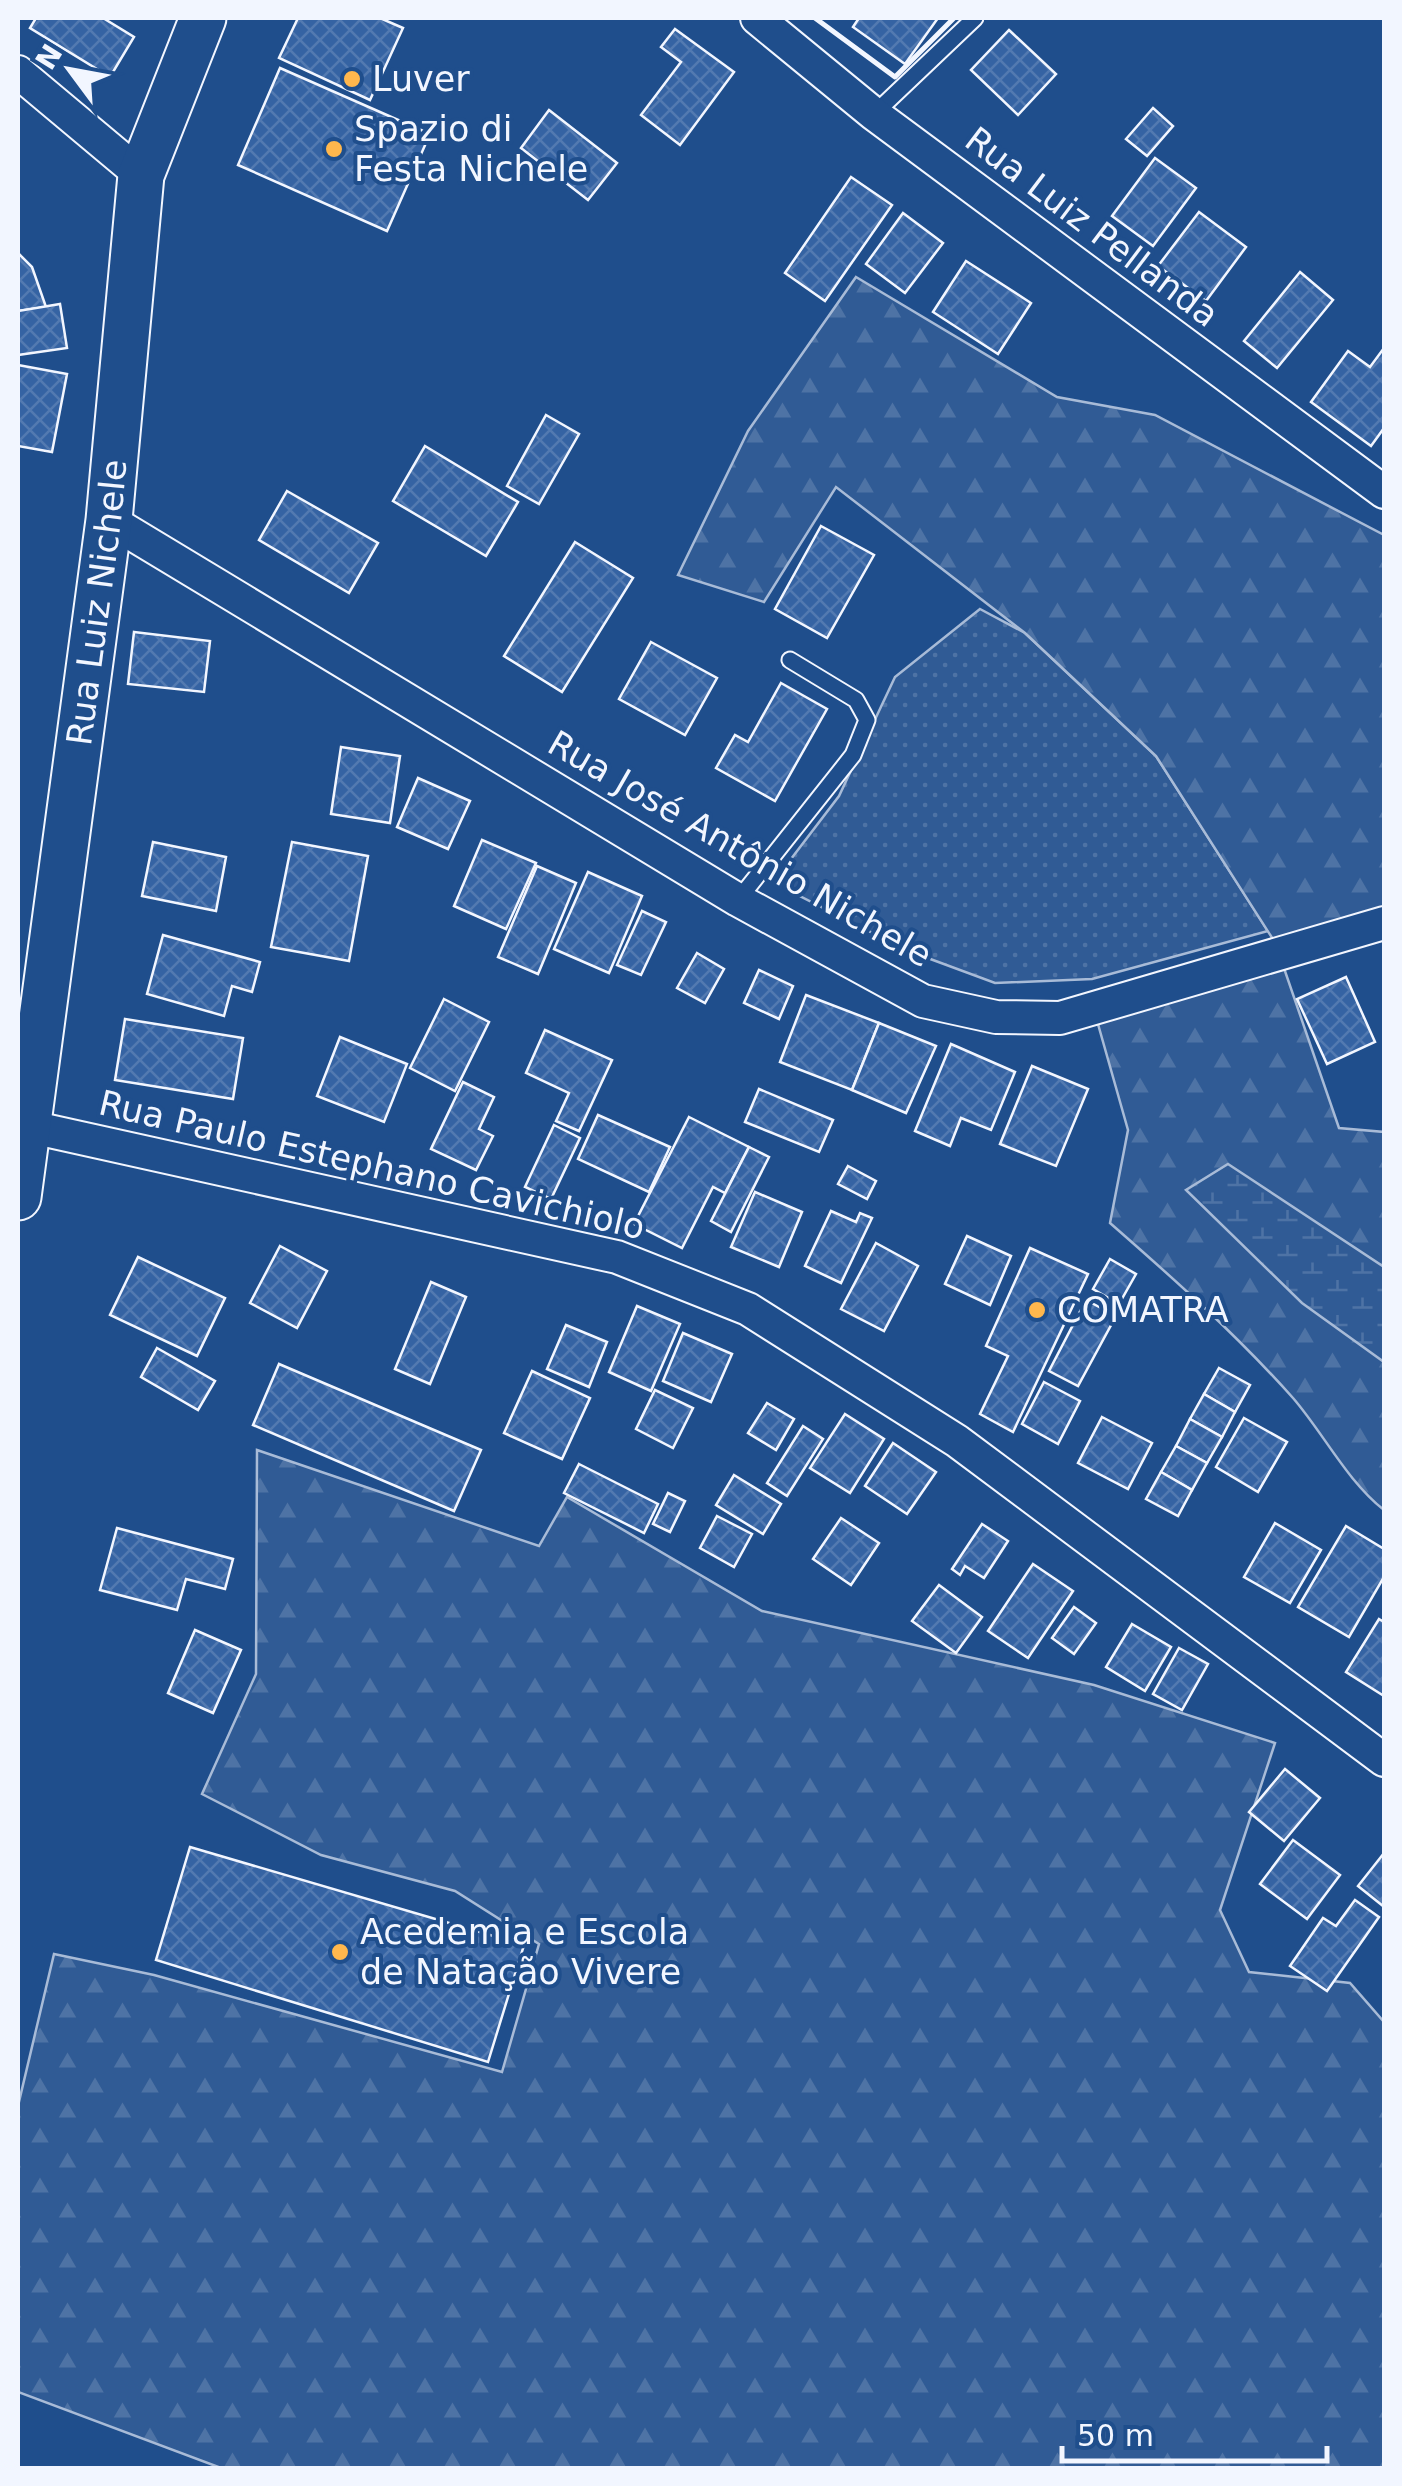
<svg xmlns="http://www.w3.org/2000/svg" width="1402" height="2486" font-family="'DejaVu Sans',sans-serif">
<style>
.grass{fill:url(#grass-dots);stroke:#a8bbd7;stroke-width:2.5}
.forest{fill:url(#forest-firs);stroke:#a8bbd7;stroke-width:2.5}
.wetland{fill:url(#wetland-marsh);stroke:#a8bbd7;stroke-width:2.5}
.building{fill:url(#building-cross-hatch);stroke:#f2f6ff;stroke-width:2.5}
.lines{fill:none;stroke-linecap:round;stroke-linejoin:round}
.lane-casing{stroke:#f2f6ff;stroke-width:19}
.street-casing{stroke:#f2f6ff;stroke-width:36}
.secondary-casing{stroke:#f2f6ff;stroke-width:49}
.lane{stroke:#1f4e8c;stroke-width:15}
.street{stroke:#1f4e8c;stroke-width:32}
.secondary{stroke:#1f4e8c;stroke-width:45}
.wall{stroke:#f2f6ff;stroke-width:5}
.poi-dot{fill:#ffb74d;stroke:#1f4e8c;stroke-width:4}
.labels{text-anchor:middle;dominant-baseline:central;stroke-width:8;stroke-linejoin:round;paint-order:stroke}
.poi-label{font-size:35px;fill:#f2f6ff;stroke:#1f4e8c;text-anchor:start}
.street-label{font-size:35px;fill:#f2f6ff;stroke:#1f4e8c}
</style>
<defs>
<pattern id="grass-dots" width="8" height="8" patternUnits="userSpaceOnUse" patternTransform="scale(2.5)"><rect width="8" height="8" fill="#305b95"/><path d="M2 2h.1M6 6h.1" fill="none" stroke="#4e73a5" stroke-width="1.8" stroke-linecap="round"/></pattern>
<pattern id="forest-firs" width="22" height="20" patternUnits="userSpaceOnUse" patternTransform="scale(2.5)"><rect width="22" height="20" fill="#305b95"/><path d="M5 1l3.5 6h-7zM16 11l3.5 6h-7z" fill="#4e73a5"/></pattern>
<pattern id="wetland-marsh" width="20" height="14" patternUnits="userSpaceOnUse" patternTransform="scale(2.5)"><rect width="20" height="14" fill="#305b95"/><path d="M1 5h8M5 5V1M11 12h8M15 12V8" fill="none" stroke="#4e73a5"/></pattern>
<pattern id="building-cross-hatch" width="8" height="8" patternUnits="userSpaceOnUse" patternTransform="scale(2.5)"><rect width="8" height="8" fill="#3563a3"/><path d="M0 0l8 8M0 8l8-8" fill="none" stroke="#537ab1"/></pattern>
</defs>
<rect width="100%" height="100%" fill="#1f4e8c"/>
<polygon class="grass" points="980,609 1025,633 1156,756 1268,931 1092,979 995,983 906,950 788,890 791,859 839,796 895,677"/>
<g class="forest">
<path d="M856,277L1057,397L1155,415L1384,535V908L1276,945L1339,1128L1384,1132V1510C1347,1481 1324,1434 1293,1398C1236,1334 1174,1279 1110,1223L1128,1130L1096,1017L1276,944L1156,756L1025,633L836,487L764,602L678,575L748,431Z"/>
<polygon points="257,1450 539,1546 567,1497 762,1611 1094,1685 1275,1743 1220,1910 1249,1972 1350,1983 1384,2022 1384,2468 221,2468 18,2392 18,2106 54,1954 154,1975 502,2072 539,1944 455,1891 321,1855 202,1794 256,1674"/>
</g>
<polygon class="wetland" points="1228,1164 1384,1267 1384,1362 1302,1303 1186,1190"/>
<g class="building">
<polygon points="36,18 103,18 134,37 110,77 30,28"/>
<polygon points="298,18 380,18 403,28 370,100 279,58"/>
<polygon points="859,18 938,18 905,64 853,27"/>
<polygon points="675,29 734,72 680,145 641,115 681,62 661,47"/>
<polygon points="1009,30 1056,74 1018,115 971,70"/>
<polygon points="280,68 430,134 387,231 238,165"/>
<polygon points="1153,108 1173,126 1147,156 1126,139"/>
<polygon points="549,110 617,163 588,200 521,148"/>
<polygon points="1155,158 1196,188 1153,246 1112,216"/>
<polygon points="851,177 892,205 825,301 785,273"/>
<polygon points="1199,212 1246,247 1206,301 1158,266"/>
<polygon points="903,213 943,243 905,293 866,264"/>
<polygon points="18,253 32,267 46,307 18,311"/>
<polygon points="966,261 1031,303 998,354 933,312"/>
<polygon points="1300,272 1333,300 1277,368 1244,341"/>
<polygon points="60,304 67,348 18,355 18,311"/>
<polygon points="1384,348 1384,428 1371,446 1311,402 1348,351 1370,367"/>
<polygon points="18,365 67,374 52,452 18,446"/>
<polygon points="546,415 579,434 539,504 507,486"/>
<polygon points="425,446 518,502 486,556 393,501"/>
<polygon points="287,491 378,543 349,593 259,540"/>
<polygon points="821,526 874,555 827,638 775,609"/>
<polygon points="575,542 633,578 562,692 504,656"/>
<polygon points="134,632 210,641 204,692 128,684"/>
<polygon points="651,642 717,678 685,735 619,699"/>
<polygon points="781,683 827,709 775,801 716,768 735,735 748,742"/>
<polygon points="341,747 400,756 390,823 331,814"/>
<polygon points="418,778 470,801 448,849 397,827"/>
<polygon points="482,840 536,863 506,929 454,906"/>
<polygon points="153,842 226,857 216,911 142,896"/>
<polygon points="292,842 368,856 349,961 271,947"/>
<polygon points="537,866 576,883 538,974 498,957"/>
<polygon points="588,872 642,896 609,973 554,949"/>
<polygon points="642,911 666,922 641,975 617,965"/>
<polygon points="163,935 260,962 252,992 232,986 224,1016 147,994"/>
<polygon points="697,953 724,969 705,1003 677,988"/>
<polygon points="759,970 793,986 779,1019 744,1003"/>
<polygon points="1346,977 1375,1042 1327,1064 1297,999"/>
<polygon points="806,995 879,1023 852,1090 780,1062"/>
<polygon points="444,999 489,1022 455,1091 410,1068"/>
<polygon points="125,1019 243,1038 233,1099 115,1080"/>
<polygon points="879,1023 936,1046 906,1113 852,1090"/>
<polygon points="545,1030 612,1060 579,1131 556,1121 569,1093 526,1073"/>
<polygon points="340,1037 407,1064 384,1122 317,1096"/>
<polygon points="951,1044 1015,1072 991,1130 961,1118 950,1146 915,1131"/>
<polygon points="1032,1066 1088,1089 1056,1166 1000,1144"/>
<polygon points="463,1082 494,1097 479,1129 493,1136 476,1170 431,1149"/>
<polygon points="759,1089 833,1120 819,1152 745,1122"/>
<polygon points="598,1115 670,1147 649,1192 578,1159"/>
<polygon points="689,1117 749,1147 725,1193 713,1187 682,1248 634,1224"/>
<polygon points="554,1125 580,1138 551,1199 525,1187"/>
<polygon points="749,1147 769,1157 731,1232 711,1221"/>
<polygon points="848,1166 876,1181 867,1199 838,1184"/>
<polygon points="755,1192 802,1212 779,1267 731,1247"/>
<polygon points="831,1211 856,1222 860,1213 872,1218 841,1283 805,1266"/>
<polygon points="967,1236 1011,1256 990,1305 945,1284"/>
<polygon points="876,1243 918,1266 884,1331 841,1309"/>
<polygon points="280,1246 327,1271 297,1328 250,1303"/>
<polygon points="1030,1248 1088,1274 1013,1432 980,1414 1008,1356 986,1346"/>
<polygon points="138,1257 225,1298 197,1356 110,1315"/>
<polygon points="1110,1259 1136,1274 1119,1304 1093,1289"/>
<polygon points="431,1282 466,1297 430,1384 395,1369"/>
<polygon points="1086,1300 1116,1316 1078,1386 1049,1371"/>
<polygon points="637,1306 680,1324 651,1391 609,1372"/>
<polygon points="566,1325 607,1342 589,1387 547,1369"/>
<polygon points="683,1333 732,1354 711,1402 663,1381"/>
<polygon points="157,1348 215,1381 198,1410 141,1377"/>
<polygon points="279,1364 481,1450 454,1511 253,1425"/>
<polygon points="1219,1368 1250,1385 1235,1412 1204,1394"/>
<polygon points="532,1371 590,1398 562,1459 504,1433"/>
<polygon points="1044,1382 1080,1401 1058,1444 1022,1424"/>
<polygon points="655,1390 693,1408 673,1448 636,1429"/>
<polygon points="1204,1394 1235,1412 1222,1437 1190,1419"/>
<polygon points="767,1403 794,1419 776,1450 748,1433"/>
<polygon points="845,1414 884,1439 850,1493 810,1468"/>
<polygon points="1102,1417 1152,1443 1128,1489 1078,1463"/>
<polygon points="1244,1418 1287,1442 1258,1492 1216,1467"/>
<polygon points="1190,1419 1222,1437 1207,1463 1176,1446"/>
<polygon points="803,1426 823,1439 787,1496 767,1483"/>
<polygon points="893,1443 936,1472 907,1514 865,1486"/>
<polygon points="1176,1446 1207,1463 1192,1490 1161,1472"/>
<polygon points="579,1464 658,1504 644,1533 564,1493"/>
<polygon points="1161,1472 1192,1490 1178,1516 1146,1499"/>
<polygon points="734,1475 781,1504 763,1534 716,1505"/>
<polygon points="668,1493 685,1501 670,1532 653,1524"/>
<polygon points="717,1516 752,1534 734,1567 700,1548"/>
<polygon points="841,1518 879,1543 851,1585 813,1559"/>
<polygon points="1275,1523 1321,1550 1290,1603 1244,1577"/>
<polygon points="982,1524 1008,1541 984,1578 965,1566 960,1575 952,1569"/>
<polygon points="1346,1526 1384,1549 1384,1577 1349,1637 1298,1607"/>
<polygon points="117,1528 233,1559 225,1589 186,1579 177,1610 100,1590"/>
<polygon points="1033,1564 1073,1591 1028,1658 988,1631"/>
<polygon points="939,1585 982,1617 956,1653 912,1621"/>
<polygon points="1074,1607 1096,1623 1074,1654 1052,1638"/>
<polygon points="1379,1619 1384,1622 1384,1696 1346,1672"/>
<polygon points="1132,1624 1171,1647 1145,1691 1106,1667"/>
<polygon points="195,1630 241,1650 213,1713 168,1693"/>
<polygon points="1179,1648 1208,1664 1182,1710 1153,1694"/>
<polygon points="1285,1769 1320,1798 1284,1841 1249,1812"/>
<polygon points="1293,1840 1340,1875 1307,1919 1260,1884"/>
<polygon points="190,1847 524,1945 488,2062 156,1960"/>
<polygon points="1384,1853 1384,1904 1383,1906 1358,1886"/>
<polygon points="1355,1900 1379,1917 1327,1991 1290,1966 1323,1918 1336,1926"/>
</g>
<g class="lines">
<g class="lane-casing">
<g id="lane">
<polyline points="874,114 975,18"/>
<polyline points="738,900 853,755 867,720 856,700 790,660"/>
</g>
</g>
<g class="street-casing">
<g id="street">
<polyline points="757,18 874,114 1384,492"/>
<polyline points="18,72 141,175"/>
<polyline points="109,520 738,900 923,1001 996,1017 1060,1018 1384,923"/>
<polyline points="31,1127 617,1257 748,1309 957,1441 1384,1760"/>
</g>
</g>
<g class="secondary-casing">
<g id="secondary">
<path id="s1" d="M18,1197L109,520L141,175L203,18"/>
</g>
</g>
<use href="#lane" class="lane"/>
<use href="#street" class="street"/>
<use href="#secondary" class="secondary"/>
<polyline class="wall" points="815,18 895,77 954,18"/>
</g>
<g class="poi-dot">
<circle cx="352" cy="79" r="10"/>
<circle cx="334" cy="149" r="10"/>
<circle cx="1037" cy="1310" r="10"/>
<circle cx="340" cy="1952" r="10"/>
</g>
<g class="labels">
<g class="poi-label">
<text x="372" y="79">Luver</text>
<text x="354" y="129">Spazio di<tspan x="354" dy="40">Festa Nichele</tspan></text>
<text x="1057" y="1310">COMATRA</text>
<text x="360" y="1932">Acedemia e Escola<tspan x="360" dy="40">de Natação Vivere</tspan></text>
</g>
<g class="street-label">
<text transform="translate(1092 227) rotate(37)">Rua Luiz Pellanda</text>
<text stroke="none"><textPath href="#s1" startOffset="600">Rua Luiz Nichele</textPath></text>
<text transform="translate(740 849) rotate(30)">Rua José Antônio Nichele</text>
<text transform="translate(372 1165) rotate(13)">Rua Paulo Estephano Cavichiolo</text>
</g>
</g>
<rect width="1402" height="2486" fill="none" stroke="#f2f6ff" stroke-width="40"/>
<g transform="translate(70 70) rotate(302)" stroke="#1f4e8c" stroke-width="8" paint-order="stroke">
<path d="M0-8L18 38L0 25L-18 38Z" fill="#f2f6ff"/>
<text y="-15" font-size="28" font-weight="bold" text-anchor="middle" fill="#f2f6ff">N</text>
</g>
<path d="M1062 2446v15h265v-15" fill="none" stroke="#f2f6ff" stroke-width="5"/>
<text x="1077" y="2446" font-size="30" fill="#f2f6ff" stroke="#1f4e8c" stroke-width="8" paint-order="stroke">50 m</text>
</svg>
